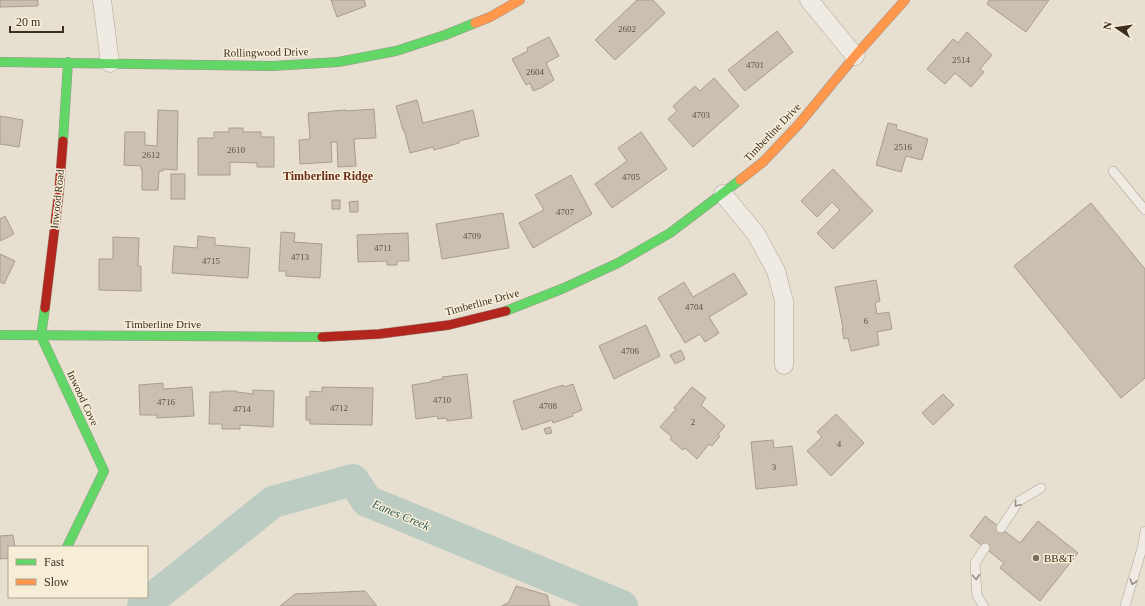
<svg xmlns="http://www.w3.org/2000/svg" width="1145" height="606" font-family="Georgia,serif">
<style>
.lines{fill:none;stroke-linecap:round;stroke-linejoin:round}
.river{stroke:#bcccc2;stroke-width:32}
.building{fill:#cbbfb2;stroke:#a89c90}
.lane-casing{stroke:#ada599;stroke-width:10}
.street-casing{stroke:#ada599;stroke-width:19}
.fast-casing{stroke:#9c958a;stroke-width:10}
.slow-casing{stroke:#9c958a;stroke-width:10}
.jam-casing{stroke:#9c958a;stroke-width:10}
.lane{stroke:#efebe3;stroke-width:9}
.street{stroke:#efebe3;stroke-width:18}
.fast{stroke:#63d668;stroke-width:9}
.slow{stroke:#ff974d;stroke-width:9}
.jam{stroke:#b3261e;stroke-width:9}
.oneway{stroke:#968c82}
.poi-dot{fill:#786c5e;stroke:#f7eed8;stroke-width:1.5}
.labels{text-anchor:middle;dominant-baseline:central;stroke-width:3;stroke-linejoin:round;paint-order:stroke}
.number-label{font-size:9px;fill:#605244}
.street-label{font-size:11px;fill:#3d2e20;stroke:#f7eed8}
.poi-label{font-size:11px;fill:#3d2e20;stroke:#f7eed8;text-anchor:start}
.neighbourhood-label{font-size:12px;font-weight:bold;fill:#6b2e1e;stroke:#f7eed8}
.water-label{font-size:12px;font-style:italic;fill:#2f5d5a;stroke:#f7eed8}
</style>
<rect width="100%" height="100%" fill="#e7e0d1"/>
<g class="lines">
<polyline class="river" points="143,606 273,502 353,480 367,501 622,606"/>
</g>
<g class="building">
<polygon points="0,0 38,0 38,6 0,7"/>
<polygon points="331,0 364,0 366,6 337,17"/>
<polygon points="637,0 653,0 665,13 615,60 595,40"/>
<polygon points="989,0 1049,0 1026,32 987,4"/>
<polygon points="777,31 793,52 745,91 728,70"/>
<polygon points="967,32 992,55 980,69 984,72 971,87 955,73 945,84 927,69 953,39 958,43"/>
<polygon points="549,37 559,56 546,63 554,80 541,88 533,91 530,83 526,85 512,59 528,51 527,48"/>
<polygon points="714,78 739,106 693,147 668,119 677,111 673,106 695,86 700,91"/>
<polygon points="417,100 423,123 473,110 479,136 459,141 459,143 434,150 433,147 410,153 404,130 403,130 396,106"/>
<polygon points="374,109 376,138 354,139 356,166 338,167 337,142 331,142 332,162 300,164 299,140 310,139 308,113 346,110 346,111"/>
<polygon points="158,110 178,111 177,170 163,169 163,171 159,171 158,190 142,190 142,169 141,169 141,166 124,165 125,132 145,132 145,145 157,146"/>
<polygon points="0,116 23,120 19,147 0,144"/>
<polygon points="888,123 897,125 896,129 928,139 922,160 906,156 901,172 876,165"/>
<polygon points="229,128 243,128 243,132 261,132 261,137 274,137 274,167 257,167 257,163 230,162 230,175 198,175 198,138 214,138 214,132 229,132"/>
<polygon points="641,132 667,169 612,208 595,184 627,161 618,148"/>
<polygon points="833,169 873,211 833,249 817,233 840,210 832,202 817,217 801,201"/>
<rect x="171" y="174" width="14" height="25"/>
<polygon points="571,175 592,214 533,248 519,223 544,210 535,195"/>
<rect x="332" y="200" width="8" height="9"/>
<polygon points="358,201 358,212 350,212 349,202"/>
<polygon points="1091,203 1145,269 1145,378 1121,398 1014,266"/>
<polygon points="503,213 509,248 442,259 436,224"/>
<polygon points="5,216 14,234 0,241 0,219"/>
<polygon points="281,232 295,233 294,242 322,244 320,278 286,276 286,271 279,271"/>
<polygon points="408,233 409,261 397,261 397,265 387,265 387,261 358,262 357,235"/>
<polygon points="198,236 215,238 215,245 250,248 248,278 172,273 174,246 197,248"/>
<polygon points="113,237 139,238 138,266 141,266 141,291 99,290 99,259 113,259"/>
<polygon points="0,254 15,261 4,284 0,282"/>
<polygon points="734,273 747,294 709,317 719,333 705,342 700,334 685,343 658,298 684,282 693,297"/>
<polygon points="876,280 880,301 875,303 877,314 889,312 892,329 877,332 879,345 851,351 848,338 844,339 842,329 843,328 835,287"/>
<polygon points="646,325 660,356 614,379 599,346"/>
<polygon points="681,350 685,359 675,364 670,355"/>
<polygon points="467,374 472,418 447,421 446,418 438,419 437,416 416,419 412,385 431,382 431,381 443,379 442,377"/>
<polygon points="163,383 163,389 192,387 194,416 157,418 157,415 140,415 139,385"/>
<polygon points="573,384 582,410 572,414 573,416 553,423 552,420 522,430 513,401 563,385 564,387"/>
<polygon points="322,387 373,388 372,425 310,424 310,420 306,420 306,397 310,397 310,391 322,392"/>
<polygon points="692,387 706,398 701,405 725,426 718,434 720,436 712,446 709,444 697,459 685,448 683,450 670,439 672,437 660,427 676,409 674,408"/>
<polygon points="253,390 274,391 273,427 240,425 240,429 222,429 222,424 209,424 210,392 222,392 222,391 237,391 237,392 253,394"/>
<polygon points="943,394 954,405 933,425 922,413"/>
<polygon points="836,414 864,443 831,476 807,451 822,437 817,432"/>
<polygon points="550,427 552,433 546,434 544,429"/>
<polygon points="773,440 774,448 792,446 797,485 756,489 751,442"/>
<polygon points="985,516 1020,543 1038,521 1078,553 1040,601 1000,568 1004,563 970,536"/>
<polygon points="13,535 15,547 9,547 9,558 0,559 0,536"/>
<polygon points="516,586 547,595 550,606 502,606 509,602"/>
<polygon points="365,591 377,606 280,606 295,594"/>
</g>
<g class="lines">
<g class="lane-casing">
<g id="lane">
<polyline points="1113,171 1145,210"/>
<polyline points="1001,528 1019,501 1041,488"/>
<polyline points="984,606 977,596 975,563 985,548"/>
<polyline points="1125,606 1143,545 1145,531"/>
</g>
</g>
<g class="street-casing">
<g id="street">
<polyline points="102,0 110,63"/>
<polyline points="809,0 855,56"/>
<polyline points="723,194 756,234 776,271 784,301 784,365"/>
</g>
</g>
<g class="fast-casing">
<g id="fast">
<polyline points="0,62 272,66 338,62 396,51 445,35 475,23"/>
<polyline points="63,141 68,62"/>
<polyline points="45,308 41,336 104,471 67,547"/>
<polyline points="506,311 564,288 618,263 670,233 740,180"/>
<polyline points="0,335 322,337"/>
</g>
</g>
<g class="slow-casing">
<g id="slow">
<polyline points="475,23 490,17 520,0"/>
<polyline points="740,180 763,162 799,124 855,56 905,0"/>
</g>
</g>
<g class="jam-casing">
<g id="jam">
<polyline points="45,308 59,192 63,141"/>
<polyline points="322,337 379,334 449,325 506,311"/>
</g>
</g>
<use href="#lane" class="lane"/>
<use href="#street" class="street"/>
<use href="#fast" class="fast"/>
<use href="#slow" class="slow"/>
<use href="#jam" class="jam"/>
</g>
<defs><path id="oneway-chevron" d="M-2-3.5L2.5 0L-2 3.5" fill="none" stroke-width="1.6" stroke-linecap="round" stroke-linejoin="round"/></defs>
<g class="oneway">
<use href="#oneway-chevron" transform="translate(1017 504) rotate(130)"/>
<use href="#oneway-chevron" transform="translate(976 577) rotate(86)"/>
<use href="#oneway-chevron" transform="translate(1133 582) rotate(107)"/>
</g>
<circle class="poi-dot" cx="1036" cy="558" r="4"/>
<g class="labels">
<g class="number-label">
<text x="627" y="29">2602</text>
<text x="961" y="60">2514</text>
<text x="755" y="65">4701</text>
<text x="535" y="72">2604</text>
<text x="701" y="115">4703</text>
<text x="903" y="147">2516</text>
<text x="236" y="150">2610</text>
<text x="151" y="155">2612</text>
<text x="631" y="177">4705</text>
<text x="565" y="212">4707</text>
<text x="472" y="236">4709</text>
<text x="383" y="248">4711</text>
<text x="300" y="257">4713</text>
<text x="211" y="261">4715</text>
<text x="694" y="307">4704</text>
<text x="866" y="321">6</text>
<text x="630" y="351">4706</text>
<text x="442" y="400">4710</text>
<text x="166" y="402">4716</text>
<text x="548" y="406">4708</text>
<text x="339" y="408">4712</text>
<text x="242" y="409">4714</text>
<text x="693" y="422">2</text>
<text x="839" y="444">4</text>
<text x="774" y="467">3</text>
</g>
<g class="street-label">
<text transform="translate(266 52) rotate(-1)">Rollingwood Drive</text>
<text transform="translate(772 132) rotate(-46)">Timberline Drive</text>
<text transform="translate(57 199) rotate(-84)">Inwood Road</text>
<text transform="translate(482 302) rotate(-15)">Timberline Drive</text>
<text x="163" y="324">Timberline Drive</text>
<text transform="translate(83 398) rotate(65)">Inwood Cove</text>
</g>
<g class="poi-label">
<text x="1044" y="558">BB&amp;T</text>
</g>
<g class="neighbourhood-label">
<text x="328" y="176">Timberline Ridge</text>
</g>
<g class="water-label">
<text transform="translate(401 515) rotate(23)">Eanes Creek</text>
</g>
</g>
<rect x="8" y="546" width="140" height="52" fill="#f7eed8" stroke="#ada18e"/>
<rect x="16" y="559" width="20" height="6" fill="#63d668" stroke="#ada18e"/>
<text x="44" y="566" font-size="12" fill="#3d2e20">Fast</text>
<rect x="16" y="579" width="20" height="6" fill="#ff974d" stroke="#ada18e"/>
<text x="44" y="586" font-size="12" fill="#3d2e20">Slow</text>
<g transform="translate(1117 28) rotate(283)" stroke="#f7eed8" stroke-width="3" paint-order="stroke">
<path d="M0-3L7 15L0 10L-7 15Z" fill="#3d2e20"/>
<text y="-6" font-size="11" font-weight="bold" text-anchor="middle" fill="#3d2e20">N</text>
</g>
<path d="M10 26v6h53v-6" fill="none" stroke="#3d2e20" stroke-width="2"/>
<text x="16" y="26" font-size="12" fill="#3d2e20" stroke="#f7eed8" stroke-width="3" paint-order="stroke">20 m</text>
</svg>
